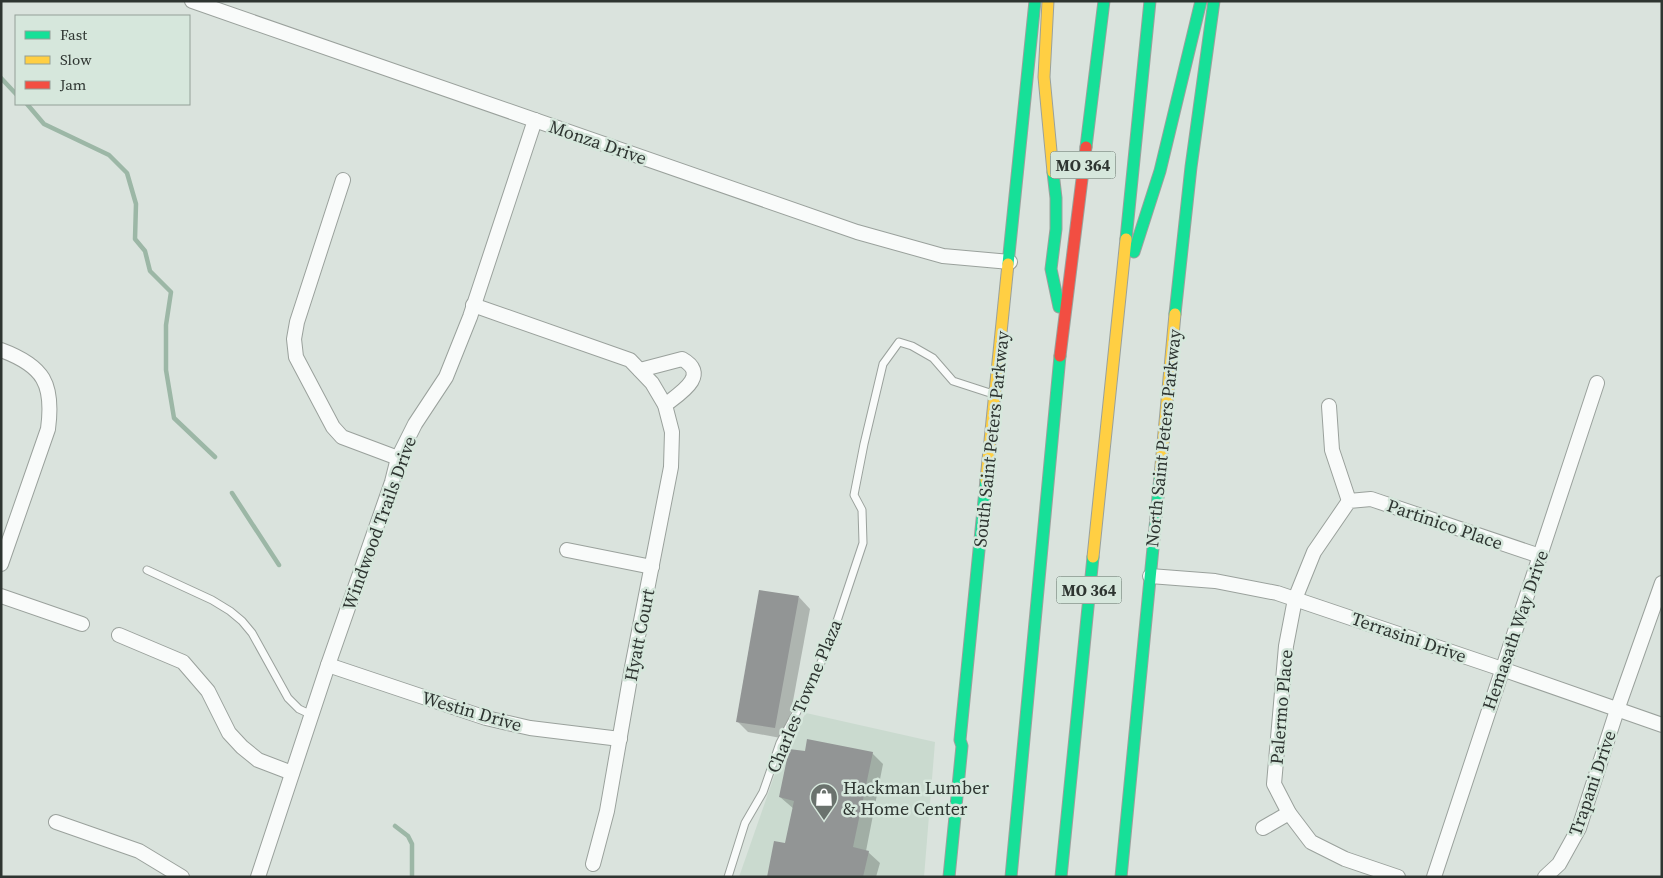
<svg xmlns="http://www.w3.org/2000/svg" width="1663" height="878" font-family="'Source Serif 4',serif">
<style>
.built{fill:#cadacf}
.shadow{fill:#0003}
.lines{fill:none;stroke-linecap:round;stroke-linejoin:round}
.stream{stroke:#9cb7a6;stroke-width:4.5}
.building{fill:#929595}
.lane-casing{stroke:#9aa19c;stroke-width:9}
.street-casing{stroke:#9aa19c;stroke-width:16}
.fast-casing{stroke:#9aa19c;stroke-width:13}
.slow-casing{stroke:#9aa19c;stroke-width:13}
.jam-casing{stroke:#9aa19c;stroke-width:13}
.lane{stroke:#f9fbfa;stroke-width:7}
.street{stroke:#f9fbfa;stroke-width:14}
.fast{stroke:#16e098;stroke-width:11}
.slow{stroke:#ffcf43;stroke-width:11}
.jam{stroke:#f24e42;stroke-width:11}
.labels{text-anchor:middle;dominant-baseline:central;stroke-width:5;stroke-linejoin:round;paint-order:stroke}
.shield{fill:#d6e7dc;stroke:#606a64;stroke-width:1}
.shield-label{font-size:16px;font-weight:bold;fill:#2e3531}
.street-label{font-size:18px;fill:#2e3531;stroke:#d6e7dc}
.poi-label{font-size:18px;fill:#2e3531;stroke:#d6e7dc;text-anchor:start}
</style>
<rect width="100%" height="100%" fill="#dae3dd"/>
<polygon class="built" points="806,713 935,742 924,877 739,877 784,748"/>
<g class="shadow">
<polygon points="799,597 810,609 786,739 748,732 737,721"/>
<polygon points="806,753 872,753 883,764 866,851 868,852 880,863 876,877 768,877 786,845 794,809 780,797"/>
</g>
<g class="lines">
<g class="stream">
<polyline points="1,78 16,94"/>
<polyline points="27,104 44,124 109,155 127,173 136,204 135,239 145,251 150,271 171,292 166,325 166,370 174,418 215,457"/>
<polyline points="232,493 279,565"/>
<polyline points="395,826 408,836 412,844 412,877"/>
</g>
</g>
<g class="building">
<polygon points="759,590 799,596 775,728 736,722"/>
<polygon points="807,739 873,752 853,847 869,851 863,877 767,877 774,841 785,843 794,801 779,797 789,749 805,751"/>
</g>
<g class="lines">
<g class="lane-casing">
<g id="lane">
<polyline points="147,570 212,600 230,611 242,621 252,633 288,698 299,709 312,715"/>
<polyline points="728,877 745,823 763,792 780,743 814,680 834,630 863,543 862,510 854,495 864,444 883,364 899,342 912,346 933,358 953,381 993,394"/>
</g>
</g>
<g class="street-casing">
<g id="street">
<polyline points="192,1 857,232 943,256 1010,262"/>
<polyline points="343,180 297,322 294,339 296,357 333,427 342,437 398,458"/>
<polyline points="473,305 630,360 652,383 665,405 672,432 671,467 632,667 607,811 593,864"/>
<path d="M1,350C44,366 54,384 48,429L1,564"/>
<path d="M640,370L682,359C711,375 679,394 665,405"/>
<polyline points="1329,406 1332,450 1349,501"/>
<polyline points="567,550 652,567"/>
<polyline points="1150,576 1215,581 1277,593 1502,669 1662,725"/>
<polyline points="1,596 82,624"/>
<polyline points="119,635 183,662 208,691 229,733 242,747 258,760 292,773"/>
<polyline points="328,665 486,718 530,728 620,739"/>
<polyline points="56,822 139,851 182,877"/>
<polyline points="1263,828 1289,813"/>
<polyline points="258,877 328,665 392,482 398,458 415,424 446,377 470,317 535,120"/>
<polyline points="1398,877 1345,859 1311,842 1289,813 1274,784 1286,646 1295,599 1314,552 1349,501 1371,499 1540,556"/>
<polyline points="1434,877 1597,383"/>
<polyline points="1545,877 1559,864 1579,828 1617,710 1662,583"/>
</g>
</g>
<g class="fast-casing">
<g id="fast">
<polyline points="1086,147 1104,1"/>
<polyline points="1053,172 1056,198 1056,229 1051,269 1059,307"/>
<polyline points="1126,239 1150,1"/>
<polyline points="1134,252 1160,171 1201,1"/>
<polyline points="1008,264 1035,1"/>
<polyline points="1175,314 1191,167 1214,1"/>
<polyline points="949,877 962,746 960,740 986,480"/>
<polyline points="1011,877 1060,356"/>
<polyline points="1061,877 1093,557"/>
<polyline points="1121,877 1160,476"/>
</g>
</g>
<g class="slow-casing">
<g id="slow">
<polyline points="1048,1 1044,77 1053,172"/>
<polyline points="1160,476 1175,314"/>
<polyline points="986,480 1008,264"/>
<polyline points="1093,557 1126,239"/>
</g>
</g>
<g class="jam-casing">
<polyline id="jam" points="1060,356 1086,147"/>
</g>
<use href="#lane" class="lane"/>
<use href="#street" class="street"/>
<use href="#fast" class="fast"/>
<use href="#slow" class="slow"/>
<use href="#jam" class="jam"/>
</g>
<defs>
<g id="shop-pin" transform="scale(1.4375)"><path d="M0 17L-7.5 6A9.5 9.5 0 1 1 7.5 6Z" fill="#6a726d" stroke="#d6e7dc"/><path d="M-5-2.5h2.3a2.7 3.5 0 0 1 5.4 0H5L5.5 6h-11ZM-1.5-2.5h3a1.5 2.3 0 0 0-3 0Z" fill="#fff"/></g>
</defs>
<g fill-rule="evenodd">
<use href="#shop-pin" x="824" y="797"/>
</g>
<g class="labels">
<g class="shield">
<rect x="1050.5" y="151.5" width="65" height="27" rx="4"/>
<rect x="1056.5" y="576.5" width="65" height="27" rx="4"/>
</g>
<g class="shield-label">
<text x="1083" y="165">MO 364</text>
<text x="1089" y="590">MO 364</text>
</g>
<g class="street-label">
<text transform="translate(598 142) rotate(19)">Monza Drive</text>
<text transform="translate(1163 438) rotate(-84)">North Saint Peters Parkway</text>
<text transform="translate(991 439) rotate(-84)">South Saint Peters Parkway</text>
<text transform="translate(379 523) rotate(-70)">Windwood Trails Drive</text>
<text transform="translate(1445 524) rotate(19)">Partinico Place</text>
<text transform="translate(1515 630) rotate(-71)">Hemasath Way Drive</text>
<text transform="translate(639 635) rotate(-79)">Hyatt Court</text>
<text transform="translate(1409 637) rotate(19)">Terrasini Drive</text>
<text transform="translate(804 696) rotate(-67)">Charles Towne Plaza</text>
<text transform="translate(1281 707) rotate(-85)">Palermo Place</text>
<text transform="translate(472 711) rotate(16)">Westin Drive</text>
<text transform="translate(1592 783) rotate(-71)">Trapani Drive</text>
</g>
<g class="poi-label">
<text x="843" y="787">Hackman Lumber<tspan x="843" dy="21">&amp; Home Center</tspan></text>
</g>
</g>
<rect width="1663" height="878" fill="none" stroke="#2e3531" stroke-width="5"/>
<rect x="15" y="15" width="175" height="90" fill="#d6e7dc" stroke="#93a098"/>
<rect x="25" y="31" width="25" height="8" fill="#16e098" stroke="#93a098"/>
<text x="60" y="40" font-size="15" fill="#2e3531">Fast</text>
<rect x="25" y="56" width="25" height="8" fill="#ffcf43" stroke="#93a098"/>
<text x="60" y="65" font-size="15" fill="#2e3531">Slow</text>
<rect x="25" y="81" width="25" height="8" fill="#f24e42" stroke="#93a098"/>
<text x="60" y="90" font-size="15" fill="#2e3531">Jam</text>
</svg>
